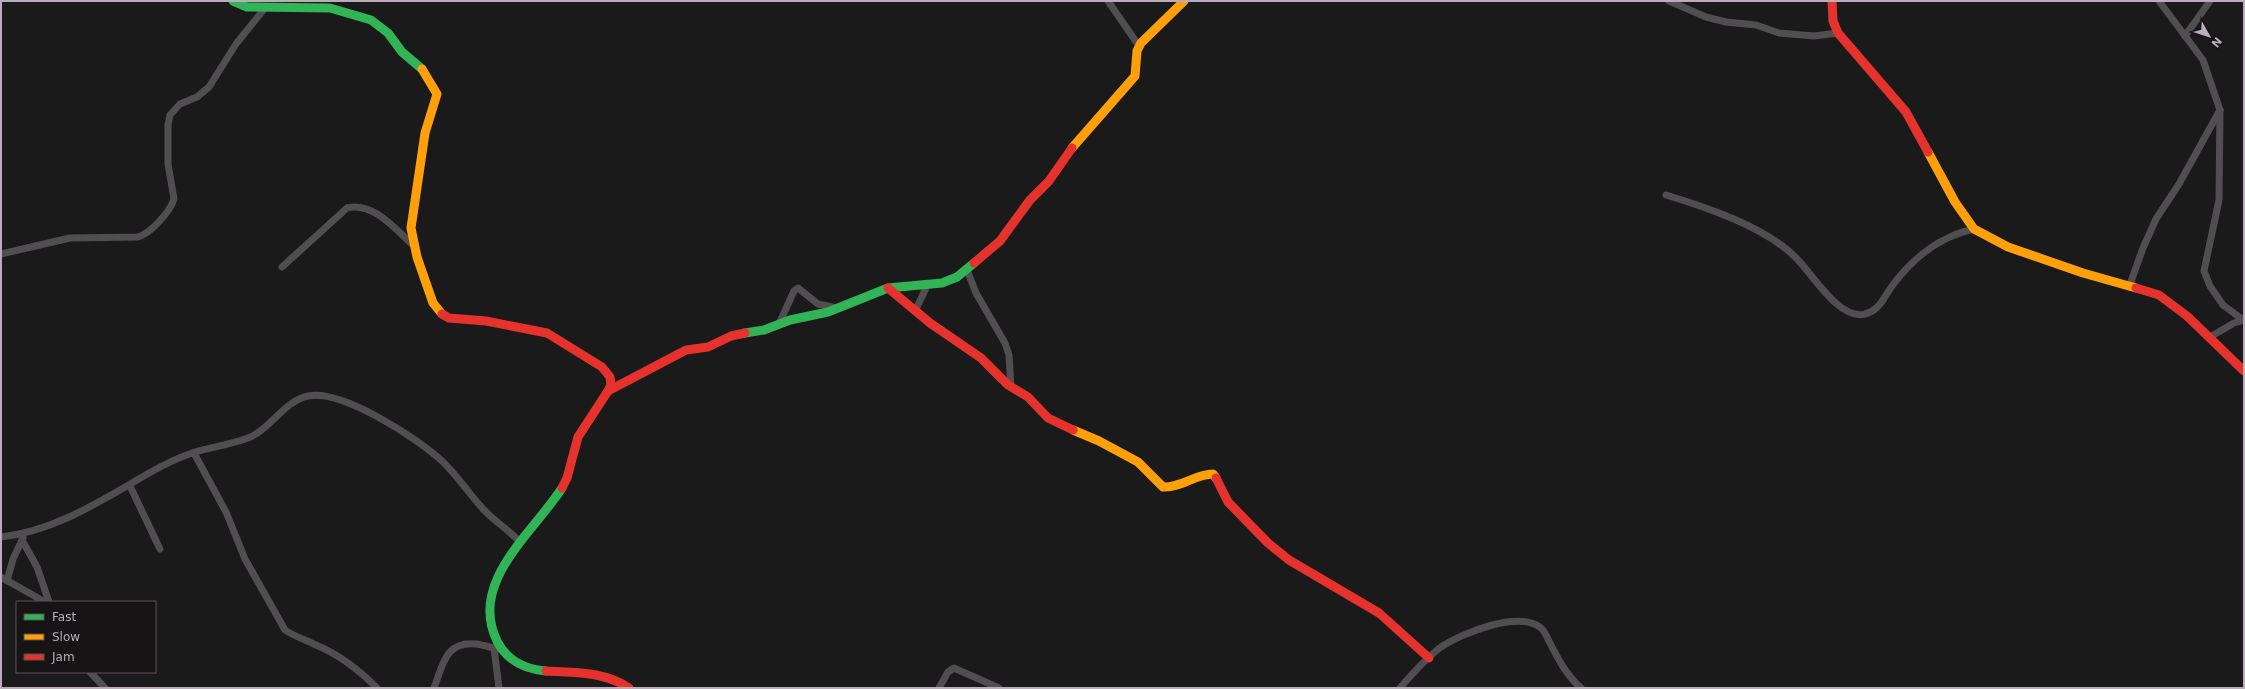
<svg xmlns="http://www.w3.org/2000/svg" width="2245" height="689" font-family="'DejaVu Sans',sans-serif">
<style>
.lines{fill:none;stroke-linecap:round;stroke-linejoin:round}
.street{stroke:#514e51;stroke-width:7}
.fast{stroke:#30b455;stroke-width:9}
.slow{stroke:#ff9f0a;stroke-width:9}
.jam{stroke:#e5322d;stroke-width:9}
</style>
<rect width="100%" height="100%" fill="#1a1a1a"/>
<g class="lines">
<g class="street">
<polyline points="1108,1 1139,46"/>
<polyline points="1669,1 1706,17 1726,22 1756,25 1779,33 1814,36 1838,33"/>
<polyline points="2159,1 2203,60 2220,110 2219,200 2204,271 2210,286 2223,305 2243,320"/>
<polyline points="2185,36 2210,1"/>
<path d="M1666,195C1706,207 1769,228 1798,260C1813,275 1840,321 1865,314C1879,311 1884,297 1892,286C1912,259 1940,236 1974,229"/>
<path d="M1,254L70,238L138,237C151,233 170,212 174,199L168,164V125L170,115L180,104L197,97L209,87L236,44L265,8"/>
<path d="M282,267L347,208C373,201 396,230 414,246"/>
<polyline points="967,270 976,293 1005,343 1009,355 1011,387"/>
<polyline points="2129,287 2143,248 2156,219 2179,184 2220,110"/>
<polyline points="915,311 928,284"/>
<polyline points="779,324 794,291 798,288 818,304 837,308"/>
<polyline points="2210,337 2234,323 2244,320"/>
<path d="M194,453L226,512L245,559L285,630C295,637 305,639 316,645C338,654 360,671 377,688"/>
<polyline points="130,486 160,549"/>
<path d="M1,537C57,531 103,499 151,472C165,464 180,457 195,452C213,447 232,444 248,438C271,429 284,401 308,396C342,389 417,438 442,461C459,477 470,496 486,512C497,523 510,531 520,542"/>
<polyline points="22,540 37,567 49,602"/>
<polyline points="1,577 45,602"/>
<polyline points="7,581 13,559 23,538"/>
<polyline points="494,648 499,688"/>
<polyline points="90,672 105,688"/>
<path d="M434,688C443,665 445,641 476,644C484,645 492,648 500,649"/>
<polyline points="939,688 948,672 954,668 999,688"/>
<path d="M1400,688C1412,674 1426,658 1441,647C1462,633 1519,610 1541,628C1545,631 1547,638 1550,643C1558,659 1567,676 1581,688"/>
</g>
<g class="fast">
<polyline points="233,1 247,7 330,8 371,20 388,33 402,52 422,69"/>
<polyline points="745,333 764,330 790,320 828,312 888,288 942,283 957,277 974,263"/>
<path d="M546,671C524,669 507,661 497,641C468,582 534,532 562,488"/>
</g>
<g class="slow">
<polyline points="422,69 437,94 425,133 411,228 417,257 433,303 442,314"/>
<polyline points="1072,148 1135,76 1137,51 1141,43 1184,1"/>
<polyline points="1928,152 1955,202 1974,229 2008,247 2083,273 2136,288"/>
<path d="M1073,430L1099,441L1138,462L1163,487C1181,488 1195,474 1213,474L1216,478"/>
</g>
<g class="jam">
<polyline points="1832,1 1833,21 1838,33 1906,112 1928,152"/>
<polyline points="974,263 1000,241 1030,200 1049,181 1072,148"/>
<polyline points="888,288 930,323 981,358 1008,385 1028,397 1048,418 1073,430"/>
<polyline points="2136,288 2159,295 2187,316 2244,371"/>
<polyline points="442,314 449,318 486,321 547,333 602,367 610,377 611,385 608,391 578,437 567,478 562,488"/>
<polyline points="608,391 686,350 708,347 731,336 745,333"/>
<polyline points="1216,478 1228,502 1268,543 1289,560 1379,613 1429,658"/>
<path d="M546,671C576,673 603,671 629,688"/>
</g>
</g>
<rect width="2245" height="689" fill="none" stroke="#baacba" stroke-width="4"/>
<rect x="16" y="601" width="140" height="72" fill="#161415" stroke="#585157"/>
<rect x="24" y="614" width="20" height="6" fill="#30b455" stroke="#585157"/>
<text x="52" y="621" font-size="12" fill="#baacba">Fast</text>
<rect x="24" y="634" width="20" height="6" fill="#ff9f0a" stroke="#585157"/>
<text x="52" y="641" font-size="12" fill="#baacba">Slow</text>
<rect x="24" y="654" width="20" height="6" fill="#e5322d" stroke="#585157"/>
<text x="52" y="661" font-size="12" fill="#baacba">Jam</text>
<g transform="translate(2209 36) rotate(129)" stroke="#161415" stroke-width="3" paint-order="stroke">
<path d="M0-3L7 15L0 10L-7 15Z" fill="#baacba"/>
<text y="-6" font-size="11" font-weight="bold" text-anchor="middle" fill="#baacba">N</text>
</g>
</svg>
